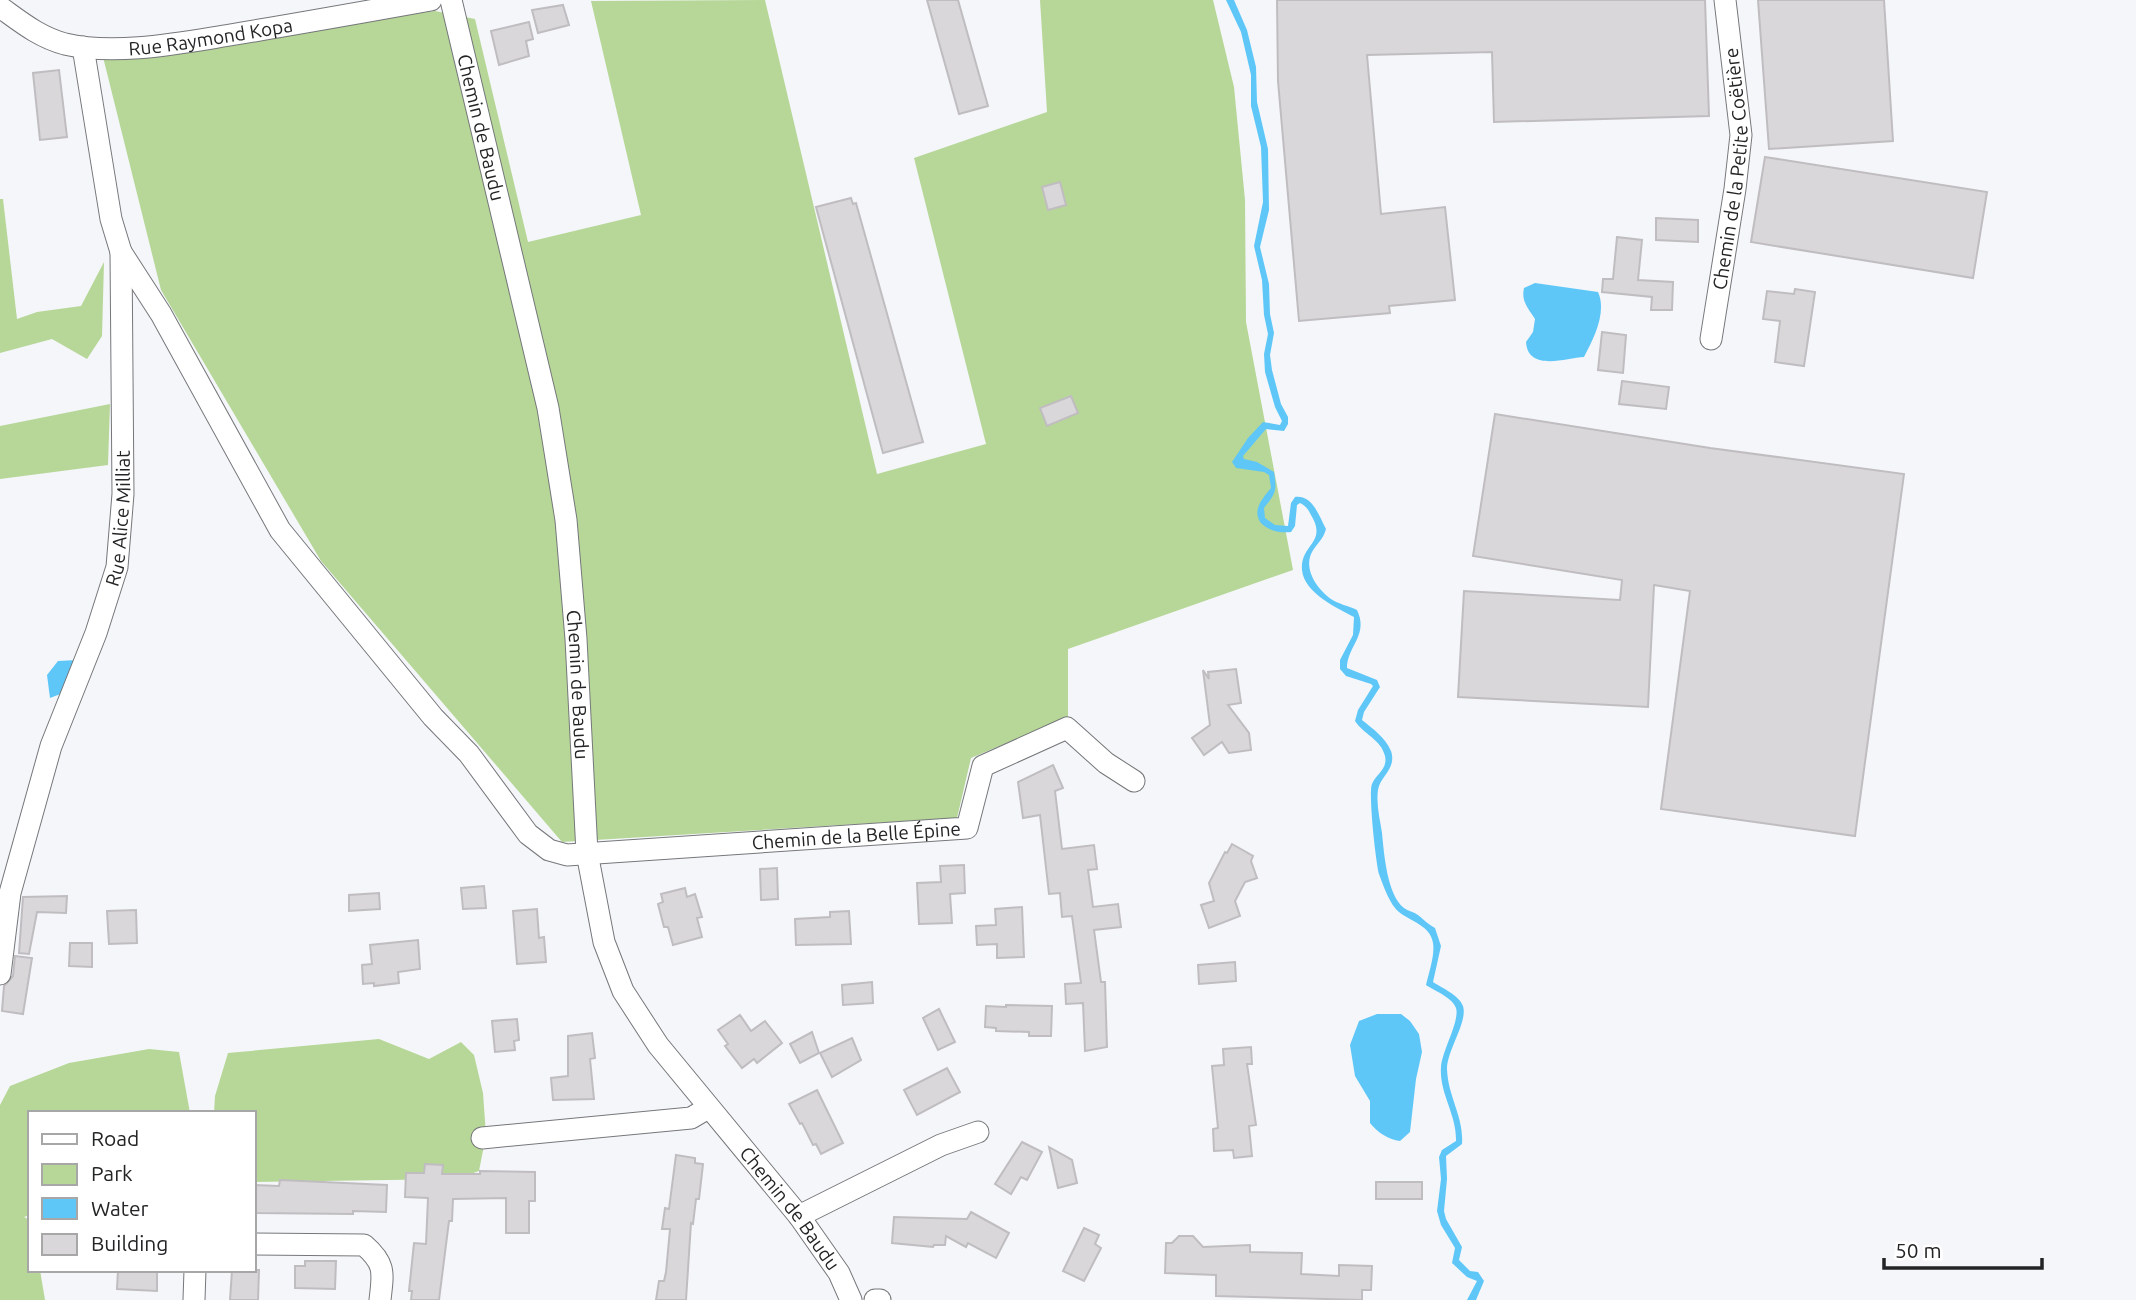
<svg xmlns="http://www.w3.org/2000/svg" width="2136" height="1300" font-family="Ubuntu,sans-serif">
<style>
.green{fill:#b6d797}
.water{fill:#5ec7f8}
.building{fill:#d9d7da;stroke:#c0bdc0;stroke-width:2}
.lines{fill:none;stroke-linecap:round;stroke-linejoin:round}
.street-casing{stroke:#75777a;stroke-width:23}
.street{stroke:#fff;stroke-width:21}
.labels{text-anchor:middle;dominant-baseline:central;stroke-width:6;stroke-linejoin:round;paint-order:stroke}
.street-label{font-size:19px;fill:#232425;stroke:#fff}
</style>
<rect width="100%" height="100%" fill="#f5f6fa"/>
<g class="green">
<polygon points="765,0 877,474 986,444 914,158 1047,112 1040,0 1213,0 1234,87 1245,200 1246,322 1293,570 1068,649 1068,717 971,758 957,818 562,842 321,561 161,290 103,57 435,11 475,19 528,242 641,215 591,1"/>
<polygon points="0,199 3,199 17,319 37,312 81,306 104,262 102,336 87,359 52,339 0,353"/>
<polygon points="110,404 108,465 0,479 0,426"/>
<polygon points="379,1039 429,1059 461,1042 474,1055 483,1093 486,1135 479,1171 456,1179 254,1182 254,1113 214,1113 215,1096 228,1053"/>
<polygon points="149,1049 179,1052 190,1113 30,1113 30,1215 24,1217 30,1220 30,1270 40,1270 45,1300 0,1300 0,1105 10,1086 69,1063"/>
</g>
<g class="water">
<path d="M1226,0H1234L1247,30L1256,67L1257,102L1268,149L1269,210L1260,247L1269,284L1270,314L1274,333L1270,355L1272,370L1281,404L1288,417V424L1284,431L1266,429L1243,456L1244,459L1257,462L1274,472C1277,491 1276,493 1264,508L1265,518L1275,525L1288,526L1291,503L1295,497C1313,495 1319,516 1326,529C1323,540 1317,543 1312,552C1303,569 1317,589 1331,599C1338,604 1349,606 1357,610C1369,635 1347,646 1347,668L1377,680L1380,687L1364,712L1362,720C1373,729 1385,737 1391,751C1397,769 1380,776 1378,790C1376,805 1380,819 1382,833C1384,853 1387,895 1404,908C1408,911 1414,912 1418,915C1424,920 1428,924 1435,928L1441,946L1433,982C1442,988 1459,995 1463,1006C1468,1022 1447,1050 1447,1069C1448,1097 1464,1117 1462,1144L1446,1156L1447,1179L1444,1211L1446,1219L1462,1247L1459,1260L1470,1271L1478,1272L1484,1281L1476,1300H1467L1477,1281L1467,1277L1452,1263L1455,1248L1441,1225L1437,1211L1441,1179L1439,1157L1442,1150L1456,1141C1457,1115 1439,1093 1441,1067C1442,1051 1460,1021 1456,1008C1453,998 1435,991 1426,985C1429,972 1435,955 1433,943C1431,926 1410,921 1399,912C1390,905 1383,885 1379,874C1376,864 1368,792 1372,784C1376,774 1388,769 1385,756C1381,739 1363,734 1355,721L1358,710L1373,686L1371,684L1346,676L1340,669V660L1353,635L1354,617C1337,608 1304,593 1302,570C1300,544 1328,543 1311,515C1308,509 1306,506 1300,503L1297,505L1295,526L1291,532C1277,534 1253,527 1258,508C1260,501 1266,494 1271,488L1269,475L1264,472L1236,468L1232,462L1248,438L1263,422L1280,425L1282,421L1275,407L1265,372L1264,354L1268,334L1264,315L1262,280L1254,246L1263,202L1261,147L1251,106V75L1241,32Z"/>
<path d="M1535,283L1598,292C1607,312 1594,338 1584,357C1566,358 1528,372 1526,342L1533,332L1535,319C1528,308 1521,301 1524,288Z"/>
<polygon points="77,660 63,693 50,698 47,675 58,661"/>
<path d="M1377,1014H1401L1410,1021L1419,1034L1422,1052L1416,1079L1410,1132L1400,1141C1389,1140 1377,1132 1370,1123V1101L1355,1076L1350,1045L1359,1021Z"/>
</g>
<g class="building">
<polygon points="927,0 958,0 988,106 959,114"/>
<polygon points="1277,0 1705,0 1709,116 1494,122 1492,52 1367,55 1381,214 1445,207 1455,300 1389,306 1390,313 1299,321 1278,81"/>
<polygon points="1758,0 1884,0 1893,141 1769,149"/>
<polygon points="563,5 569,25 538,33 532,10"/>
<polygon points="529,22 533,39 526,41 529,56 499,65 491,31"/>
<polygon points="59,70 67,137 40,140 33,73"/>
<polygon points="1765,157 1987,192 1973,278 1751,242"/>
<polygon points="1060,182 1066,205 1048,210 1042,187"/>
<polygon points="851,198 853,204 856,203 923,442 883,453 816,207"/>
<polygon points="1656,218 1698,220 1698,242 1656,240"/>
<polygon points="1617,237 1642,240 1638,280 1673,282 1672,310 1651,310 1652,297 1602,292 1603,279 1613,279"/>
<polygon points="1795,289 1815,292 1804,366 1775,362 1780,321 1763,319 1767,291 1794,294"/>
<polygon points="1602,332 1626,335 1623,373 1598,370"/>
<polygon points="1622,381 1669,387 1666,409 1619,404"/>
<polygon points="1071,396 1078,413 1047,426 1040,408"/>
<polygon points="1495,414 1710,448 1904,474 1855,836 1661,809 1690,591 1654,585 1648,707 1458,697 1464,591 1620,600 1622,580 1473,556"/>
<polygon points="1236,669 1241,703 1228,705 1249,733 1251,750 1229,753 1222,742 1204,755 1192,738 1210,725 1203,670 1209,679 1208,672"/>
<polygon points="1053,765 1063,788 1055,791 1062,849 1094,845 1097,869 1088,870 1093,907 1118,904 1121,927 1094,930 1101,982 1105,982 1107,1047 1085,1051 1083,1003 1066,1004 1065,984 1081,983 1072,916 1062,917 1060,893 1049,894 1040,815 1023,818 1018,782"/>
<polygon points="1232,844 1253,856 1251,861 1257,878 1245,882 1235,901 1240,916 1209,928 1201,905 1214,901 1209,883 1225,852 1227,853"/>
<polygon points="964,865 965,893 950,894 952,923 919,924 917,883 941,882 940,866"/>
<polygon points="777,868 778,899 761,900 760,869"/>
<polygon points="484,886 486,908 463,909 461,888"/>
<polygon points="685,888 687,897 695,894 702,917 697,918 702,937 673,945 668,927 664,927 658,904 663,902 661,894"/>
<polygon points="379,893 380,909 349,911 349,895"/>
<polygon points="67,896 66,913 37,912 29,954 19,953 23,897"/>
<polygon points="1022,907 1024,957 997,958 997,944 977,945 976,926 996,925 995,909"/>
<polygon points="537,909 539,938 544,937 546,962 517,964 513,911"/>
<polygon points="136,910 137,943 109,944 107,911"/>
<polygon points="849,911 851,944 796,945 795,919 830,917 830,912"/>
<polygon points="418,940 420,969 398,972 399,983 374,986 374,983 363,984 362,965 372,964 370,945"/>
<polygon points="70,943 92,943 92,967 69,966"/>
<polygon points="15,956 32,958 23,1014 2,1011 4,986 13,976"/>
<polygon points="1235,962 1236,981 1199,984 1198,965"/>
<polygon points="872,982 873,1003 843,1005 842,985"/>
<polygon points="1006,1005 1052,1006 1051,1036 1029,1036 1029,1032 996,1031 996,1028 985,1027 986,1006 1006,1007"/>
<polygon points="939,1009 955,1042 938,1050 923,1018"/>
<polygon points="740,1015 751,1031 765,1021 782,1043 757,1063 754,1059 742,1068 725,1046 728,1044 718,1030"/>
<polygon points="517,1019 519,1040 514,1041 515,1050 495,1052 492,1021"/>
<polygon points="812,1032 819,1053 800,1063 790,1044"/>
<polygon points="592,1033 595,1058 590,1059 594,1099 553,1100 551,1078 568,1076 568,1036"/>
<polygon points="852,1038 861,1060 832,1077 820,1053"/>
<polygon points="1251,1047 1252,1064 1247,1064 1256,1125 1249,1126 1252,1156 1234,1158 1233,1150 1214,1151 1213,1129 1218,1128 1212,1066 1224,1065 1223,1049"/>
<polygon points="947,1068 960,1092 917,1115 904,1090"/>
<polygon points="817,1090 843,1143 821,1154 816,1144 813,1145 802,1123 800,1124 789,1104"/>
<polygon points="1022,1142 1042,1152 1027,1180 1021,1177 1011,1194 995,1184"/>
<polygon points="1049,1147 1072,1160 1077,1183 1058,1188"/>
<polygon points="676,1155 695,1158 695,1163 703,1164 699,1199 696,1199 693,1224 691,1223 686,1300 656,1300 659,1281 664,1281 666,1272 670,1229 662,1229 665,1208 669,1209"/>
<polygon points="425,1164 443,1165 442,1174 480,1174 480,1171 535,1172 535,1201 529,1201 529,1233 506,1233 506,1198 453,1199 452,1221 449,1221 439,1300 411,1300 412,1291 409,1291 414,1243 426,1244 428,1198 405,1197 406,1173 424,1173"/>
<polygon points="280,1180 387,1185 386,1212 353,1211 353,1214 254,1213 254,1185 279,1186"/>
<rect x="1376" y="1182" width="46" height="17"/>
<polygon points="971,1212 1009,1233 996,1258 968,1243 966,1247 946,1236 945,1245 934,1245 933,1247 892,1243 894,1217 967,1219"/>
<polygon points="1084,1228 1099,1235 1095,1244 1101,1248 1084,1281 1063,1271"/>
<polygon points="1179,1236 1193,1236 1203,1247 1250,1245 1250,1252 1302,1253 1301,1274 1339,1276 1339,1265 1372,1266 1371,1290 1362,1290 1362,1300 1216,1296 1216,1275 1165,1273 1166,1243 1172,1243"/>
<polygon points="305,1261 336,1261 335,1289 295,1288 295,1266 305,1266"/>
<polygon points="118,1270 157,1270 157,1291 117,1289"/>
<polygon points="232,1270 259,1270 258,1300 230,1300"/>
</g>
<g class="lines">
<g class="street-casing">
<g id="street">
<path id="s1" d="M451,0L548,408L566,520L576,639L587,853L604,942L623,991L658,1045L799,1216L839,1273L851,1300"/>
<path id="s2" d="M0,7C21,22 39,37 65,44C115,56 180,43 230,35C297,24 364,12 431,0"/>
<path id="s3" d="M121,252L161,314L280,530L433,717L469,754L528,834L549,850L567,855L967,828L983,766L1067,728L1106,763L1134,781"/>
<path id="s4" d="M1711,339L1735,189L1741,135L1725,0"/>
<path id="s5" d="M0,974L10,893L51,746L96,633L117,567L123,494L121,252L111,219L83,47"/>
<polyline points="482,1138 691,1118 708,1108"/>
<polyline points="799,1216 941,1145 978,1132"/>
<path d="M254,1244L364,1245C386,1264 383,1273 380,1300"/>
<polyline points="194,1300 195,1270"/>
<polyline points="875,1300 880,1300"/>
</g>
</g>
<use href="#street" class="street"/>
</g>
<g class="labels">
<g class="street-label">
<text stroke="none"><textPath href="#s2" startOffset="222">Rue Raymond Kopa</textPath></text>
<text stroke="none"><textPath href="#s1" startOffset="131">Chemin de Baudu</textPath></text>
<text stroke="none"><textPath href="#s4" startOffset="172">Chemin de la Petite Coëtière</textPath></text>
<text stroke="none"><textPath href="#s5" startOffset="474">Rue Alice Milliat</textPath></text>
<text stroke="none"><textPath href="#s1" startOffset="698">Chemin de Baudu</textPath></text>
<text stroke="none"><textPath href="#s3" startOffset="1048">Chemin de la Belle Épine</textPath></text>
<text stroke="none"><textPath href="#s1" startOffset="1284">Chemin de Baudu</textPath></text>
</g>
</g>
<rect x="28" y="1111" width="228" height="161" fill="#ffffff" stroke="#a7a7a8" stroke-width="2"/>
<rect x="42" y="1134" width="35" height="10" fill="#ffffff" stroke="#a7a7a8" stroke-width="2"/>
<text x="91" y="1146" font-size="21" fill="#232425">Road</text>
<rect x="42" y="1164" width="35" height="21" fill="#b6d797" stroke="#a7a7a8" stroke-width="2"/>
<text x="91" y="1181" font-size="21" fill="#232425">Park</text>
<rect x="42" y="1198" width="35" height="21" fill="#5ec7f8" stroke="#a7a7a8" stroke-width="2"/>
<text x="91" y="1216" font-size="21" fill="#232425">Water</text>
<rect x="42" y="1234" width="35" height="21" fill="#d9d7da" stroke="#a7a7a8" stroke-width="2"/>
<text x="91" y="1251" font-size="21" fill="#232425">Building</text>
<path d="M1884 1258v10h158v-10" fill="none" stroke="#232425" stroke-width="3.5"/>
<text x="1895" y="1258" font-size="21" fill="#232425" stroke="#ffffff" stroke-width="5" paint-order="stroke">50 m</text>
</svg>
